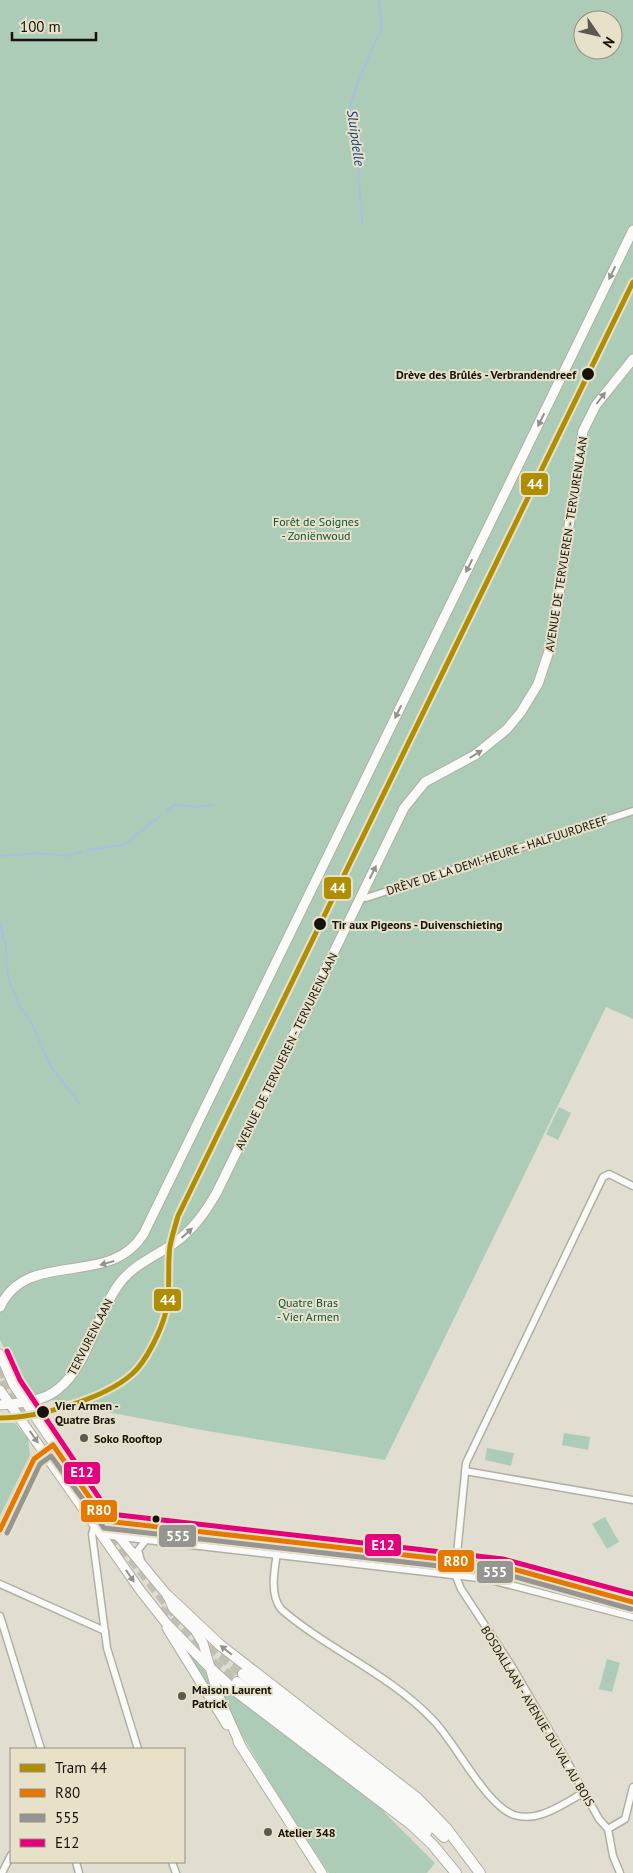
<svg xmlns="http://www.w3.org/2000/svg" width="633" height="1873" font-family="'PT Sans',sans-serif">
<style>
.green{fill:#adccb7;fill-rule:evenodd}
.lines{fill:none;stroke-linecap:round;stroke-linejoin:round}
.stream{stroke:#a8bee4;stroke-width:2}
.highway-tunnel{stroke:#c2c0b3;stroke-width:10;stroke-dasharray:10 5;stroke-linecap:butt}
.minor-casing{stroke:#b1afa4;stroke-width:9}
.major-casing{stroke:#b1afa4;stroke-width:11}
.highway-casing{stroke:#b1afa4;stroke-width:12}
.minor{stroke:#fafaf8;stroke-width:6}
.major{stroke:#fafaf8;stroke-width:9}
.highway{stroke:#fafaf8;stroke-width:10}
.tram{stroke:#b6b5b2;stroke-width:1}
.bus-1-casing{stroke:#e8e1ca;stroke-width:9}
.bus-2-casing{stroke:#e8e1ca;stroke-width:9}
.bus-3-casing{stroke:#e8e1ca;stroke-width:9}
.bus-1{stroke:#e47801;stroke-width:5}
.bus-2{stroke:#969591;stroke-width:5}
.bus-3{stroke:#e5007d;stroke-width:5}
.tram-1-casing{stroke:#e8e1ca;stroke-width:9}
.tram-1{stroke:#b08e03;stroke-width:5}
.oneway{fill:#93928d}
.stop-dot{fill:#15130b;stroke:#e8e1ca;stroke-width:2}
.poi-dot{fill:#5c5a50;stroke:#e8e1ca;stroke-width:2}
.labels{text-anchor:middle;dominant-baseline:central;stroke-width:4;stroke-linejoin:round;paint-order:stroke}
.stop-label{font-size:12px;font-weight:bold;fill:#15130b;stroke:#e8e1ca;text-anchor:start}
.park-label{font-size:12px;fill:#13513a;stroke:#e8e1ca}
.street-label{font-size:12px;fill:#15130b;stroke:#e8e1ca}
.poi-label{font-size:12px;font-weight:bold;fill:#15130b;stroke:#e8e1ca;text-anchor:start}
.water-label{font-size:14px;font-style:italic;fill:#193b80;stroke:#e8e1ca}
.line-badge{stroke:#e8e1ca;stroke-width:2}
.badge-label{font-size:14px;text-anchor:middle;font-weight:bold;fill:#fff}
</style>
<rect width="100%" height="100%" fill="#e1ded1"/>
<g class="green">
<path d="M0,0H633V1019L606,1007L385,1460L207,1431L71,1405L62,1402L58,1403L39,1394L29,1395L0,1340ZM583,20H613V50H583Z"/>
<polygon points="559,1107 571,1113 558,1140 546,1134"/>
<polygon points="0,1423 15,1423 28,1439 30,1455 0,1516"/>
<polygon points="564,1433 590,1437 588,1450 562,1445"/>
<polygon points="487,1448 514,1453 511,1466 485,1460"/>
<polygon points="605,1517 619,1542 607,1549 592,1524"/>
<polygon points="185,1649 207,1669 218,1702"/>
<polygon points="607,1659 620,1663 612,1692 599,1689"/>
<path d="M221,1684L386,1809L384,1812L435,1863L427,1873H329C313,1848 214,1702 221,1684Z"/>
</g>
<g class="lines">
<g class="stream">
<polyline points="362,223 359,178 359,146 349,108 363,69 382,28 379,0"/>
<polyline points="167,811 174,805 196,807 212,805"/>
<polyline points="88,850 124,845 160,816"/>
<polyline points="0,856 39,853 66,856 82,852"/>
<polyline points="0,925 6,946 8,977 19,1005 31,1022 51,1067 80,1104"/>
</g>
<g class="highway-tunnel">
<polyline points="0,1368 12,1387"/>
<polyline points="0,1382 27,1422"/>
<polyline points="113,1535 175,1614"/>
<polyline points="160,1609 211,1661 237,1682"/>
<polyline points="198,1636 243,1674"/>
</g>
<g class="minor-casing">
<g id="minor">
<polyline points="361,896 366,898 633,811"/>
<polyline points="465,1471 633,1500"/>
<polyline points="0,1530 34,1459 53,1445"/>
<polyline points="103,1535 487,1579 633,1617"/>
<path d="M279,1539C277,1560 267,1591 281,1609C328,1650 390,1674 434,1721C456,1744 486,1805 514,1815C539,1823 564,1803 585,1792"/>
<polyline points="162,1542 163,1527"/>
<polyline points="141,1561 138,1550 146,1540"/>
<polyline points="345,1562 347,1547"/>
<polyline points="0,1584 105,1631"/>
<polyline points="0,1616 41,1749"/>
<polyline points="138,1749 107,1648 92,1534 95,1524 106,1521 502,1566 633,1602"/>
<polyline points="608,1829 625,1819 633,1787"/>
<polyline points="76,1862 79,1873"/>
<polyline points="172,1862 176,1873"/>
<polyline points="2,1873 11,1855"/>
<polyline points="620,1873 613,1856 608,1829 599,1819 563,1754 511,1665 461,1589 455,1574 466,1463 603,1177 609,1174 633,1186"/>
</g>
</g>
<g class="major-casing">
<g id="major">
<path d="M0,1307C28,1247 110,1290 144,1233L633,230"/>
<polyline points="0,1354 13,1384 106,1521 168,1596 173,1608 195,1630 203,1643 218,1695 241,1746"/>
<polyline points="0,1390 140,1590 166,1623 211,1669"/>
<path d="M0,1405C19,1403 43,1402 58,1389C88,1366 96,1315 119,1284C133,1265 154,1257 173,1244C193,1230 205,1213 217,1192L404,808L425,782L475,755L507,729L521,712L538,684L552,642L583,431L596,405L633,359"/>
<polyline points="167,1628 227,1725"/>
<polyline points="238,1742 322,1873"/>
</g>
</g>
<g class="highway-casing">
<g id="highway">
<polyline points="168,1596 220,1645 417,1798 447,1829 480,1873"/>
<polyline points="211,1669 233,1689 412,1825 432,1844 456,1873"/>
<polyline points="243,1674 395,1790 444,1837"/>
<polyline points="237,1682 390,1797 427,1831"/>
</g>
</g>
<use href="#minor" class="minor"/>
<use href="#major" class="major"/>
<use href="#highway" class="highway"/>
<polyline class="tram" points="71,1404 92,1399"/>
<g class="bus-1-casing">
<polyline id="bus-1" points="0,1530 34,1459 53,1445 106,1521 502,1566 633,1602"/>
</g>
<g class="bus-2-casing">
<polyline id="bus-2" points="7,1533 40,1464 51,1456 104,1528 501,1573 631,1609"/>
</g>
<g class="bus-3-casing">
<polyline id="bus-3" points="7,1351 20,1380 110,1514 503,1559 633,1594"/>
</g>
<use href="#bus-1" class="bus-1"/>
<use href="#bus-2" class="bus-2"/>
<use href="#bus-3" class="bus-3"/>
<g class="tram-1-casing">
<path id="tram-1" d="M0,1418C37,1418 104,1399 132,1374C146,1362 162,1329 166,1311C171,1289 167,1267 170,1246C172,1236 175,1226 178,1216L633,282"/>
</g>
<use href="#tram-1" class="tram-1"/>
</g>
<defs><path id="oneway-solid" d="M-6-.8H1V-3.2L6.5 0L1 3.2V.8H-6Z" transform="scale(1.25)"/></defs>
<g class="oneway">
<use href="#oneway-solid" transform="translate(612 273) rotate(116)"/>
<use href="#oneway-solid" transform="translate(601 398) rotate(-53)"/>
<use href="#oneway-solid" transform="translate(541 420) rotate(116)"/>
<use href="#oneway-solid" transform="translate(469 566) rotate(116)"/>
<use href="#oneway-solid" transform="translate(398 712) rotate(116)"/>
<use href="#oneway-solid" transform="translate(476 754) rotate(-32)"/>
<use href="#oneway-solid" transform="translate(373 872) rotate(-64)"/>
<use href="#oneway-solid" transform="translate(187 1233) rotate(-42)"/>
<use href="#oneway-solid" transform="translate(107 1263) rotate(164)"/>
<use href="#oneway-solid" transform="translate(34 1437) rotate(55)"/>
<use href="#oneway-solid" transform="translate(130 1576) rotate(56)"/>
<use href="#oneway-solid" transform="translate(226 1650) rotate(-141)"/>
</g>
<g class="stop-dot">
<circle cx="588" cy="374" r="7"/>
<circle cx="320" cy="924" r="7"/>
<circle cx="43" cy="1412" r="7"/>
<circle cx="156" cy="1519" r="4.5"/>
</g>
<g class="poi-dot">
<circle cx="84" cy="1438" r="5"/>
<circle cx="182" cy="1696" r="5"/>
<circle cx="268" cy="1832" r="5"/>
</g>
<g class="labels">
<g class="stop-label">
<text x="576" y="374" text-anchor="end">Drève des Brûlés - Verbrandendreef</text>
<text x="332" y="924">Tir aux Pigeons - Duivenschieting</text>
<text x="55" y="1405">Vier Armen -<tspan x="55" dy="14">Quatre Bras</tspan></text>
</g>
<g class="park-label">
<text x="316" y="521">Forêt de Soignes<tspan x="316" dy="14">- Zoniënwoud</tspan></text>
<text x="308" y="1302">Quatre Bras<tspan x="308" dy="14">- Vier Armen</tspan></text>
</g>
<g class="street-label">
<text transform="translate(566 544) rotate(-81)">AVENUE DE TERVUEREN - TERVURENLAAN</text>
<text transform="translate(497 855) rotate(-18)">DRÈVE DE LA DEMI-HEURE - HALFUURDREEF</text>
<text transform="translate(286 1051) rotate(-64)">AVENUE DE TERVUEREN - TERVURENLAAN</text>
<text transform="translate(90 1337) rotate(-63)">TERVURENLAAN</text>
<text transform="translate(538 1716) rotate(59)">BOSDALLAAN - AVENUE DU VAL AU BOIS</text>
</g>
<g class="poi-label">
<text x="94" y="1438">Soko Rooftop</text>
<text x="192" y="1689">Maison Laurent<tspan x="192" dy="14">Patrick</tspan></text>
<text x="278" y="1832">Atelier 348</text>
</g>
<g class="water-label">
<text transform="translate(356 138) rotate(82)">Sluipdelle</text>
</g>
</g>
<g class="line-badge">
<rect x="520" y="472" width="29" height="24" rx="5" fill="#b08e03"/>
<rect x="323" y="876" width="29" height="24" rx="5" fill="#b08e03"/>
<rect x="153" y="1288" width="29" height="24" rx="5" fill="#b08e03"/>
<rect x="63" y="1461" width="38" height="24" rx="5" fill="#e5007d"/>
<rect x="80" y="1499" width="38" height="24" rx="5" fill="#e47801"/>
<rect x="158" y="1524" width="39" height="24" rx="5" fill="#969591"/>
<rect x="364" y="1533" width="38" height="24" rx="5" fill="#e5007d"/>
<rect x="437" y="1549" width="38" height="24" rx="5" fill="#e47801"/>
<rect x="476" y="1560" width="38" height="24" rx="5" fill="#969591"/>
</g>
<g class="badge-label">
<text x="535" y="489">44</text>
<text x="338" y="893">44</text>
<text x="168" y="1305">44</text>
<text x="82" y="1477">E12</text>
<text x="99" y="1515">R80</text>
<text x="178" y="1541">555</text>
<text x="383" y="1550">E12</text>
<text x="456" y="1566">R80</text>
<text x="495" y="1577">555</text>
</g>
<rect x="10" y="1748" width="175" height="115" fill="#e8e1ca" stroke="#948f7e"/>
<rect x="20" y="1764" width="25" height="8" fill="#b08e03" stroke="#948f7e"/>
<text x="55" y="1773" font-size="15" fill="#15130b">Tram 44</text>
<rect x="20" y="1789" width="25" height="8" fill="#e47801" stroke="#948f7e"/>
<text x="55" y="1798" font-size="15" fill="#15130b">R80</text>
<rect x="20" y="1814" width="25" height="8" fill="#969591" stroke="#948f7e"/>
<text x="55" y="1823" font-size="15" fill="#15130b">555</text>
<rect x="20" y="1839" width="25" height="8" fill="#e5007d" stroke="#948f7e"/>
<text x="55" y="1848" font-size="15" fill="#15130b">E12</text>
<g transform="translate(598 35) rotate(124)"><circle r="24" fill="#e8e1ca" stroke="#948f7e"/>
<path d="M0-4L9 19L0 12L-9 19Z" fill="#5c5a50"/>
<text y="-8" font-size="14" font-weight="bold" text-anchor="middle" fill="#15130b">N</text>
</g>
<path d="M12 32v8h84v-8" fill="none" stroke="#15130b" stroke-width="2.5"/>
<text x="20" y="32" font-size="15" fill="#15130b" stroke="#e8e1ca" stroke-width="4" paint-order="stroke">100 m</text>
</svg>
